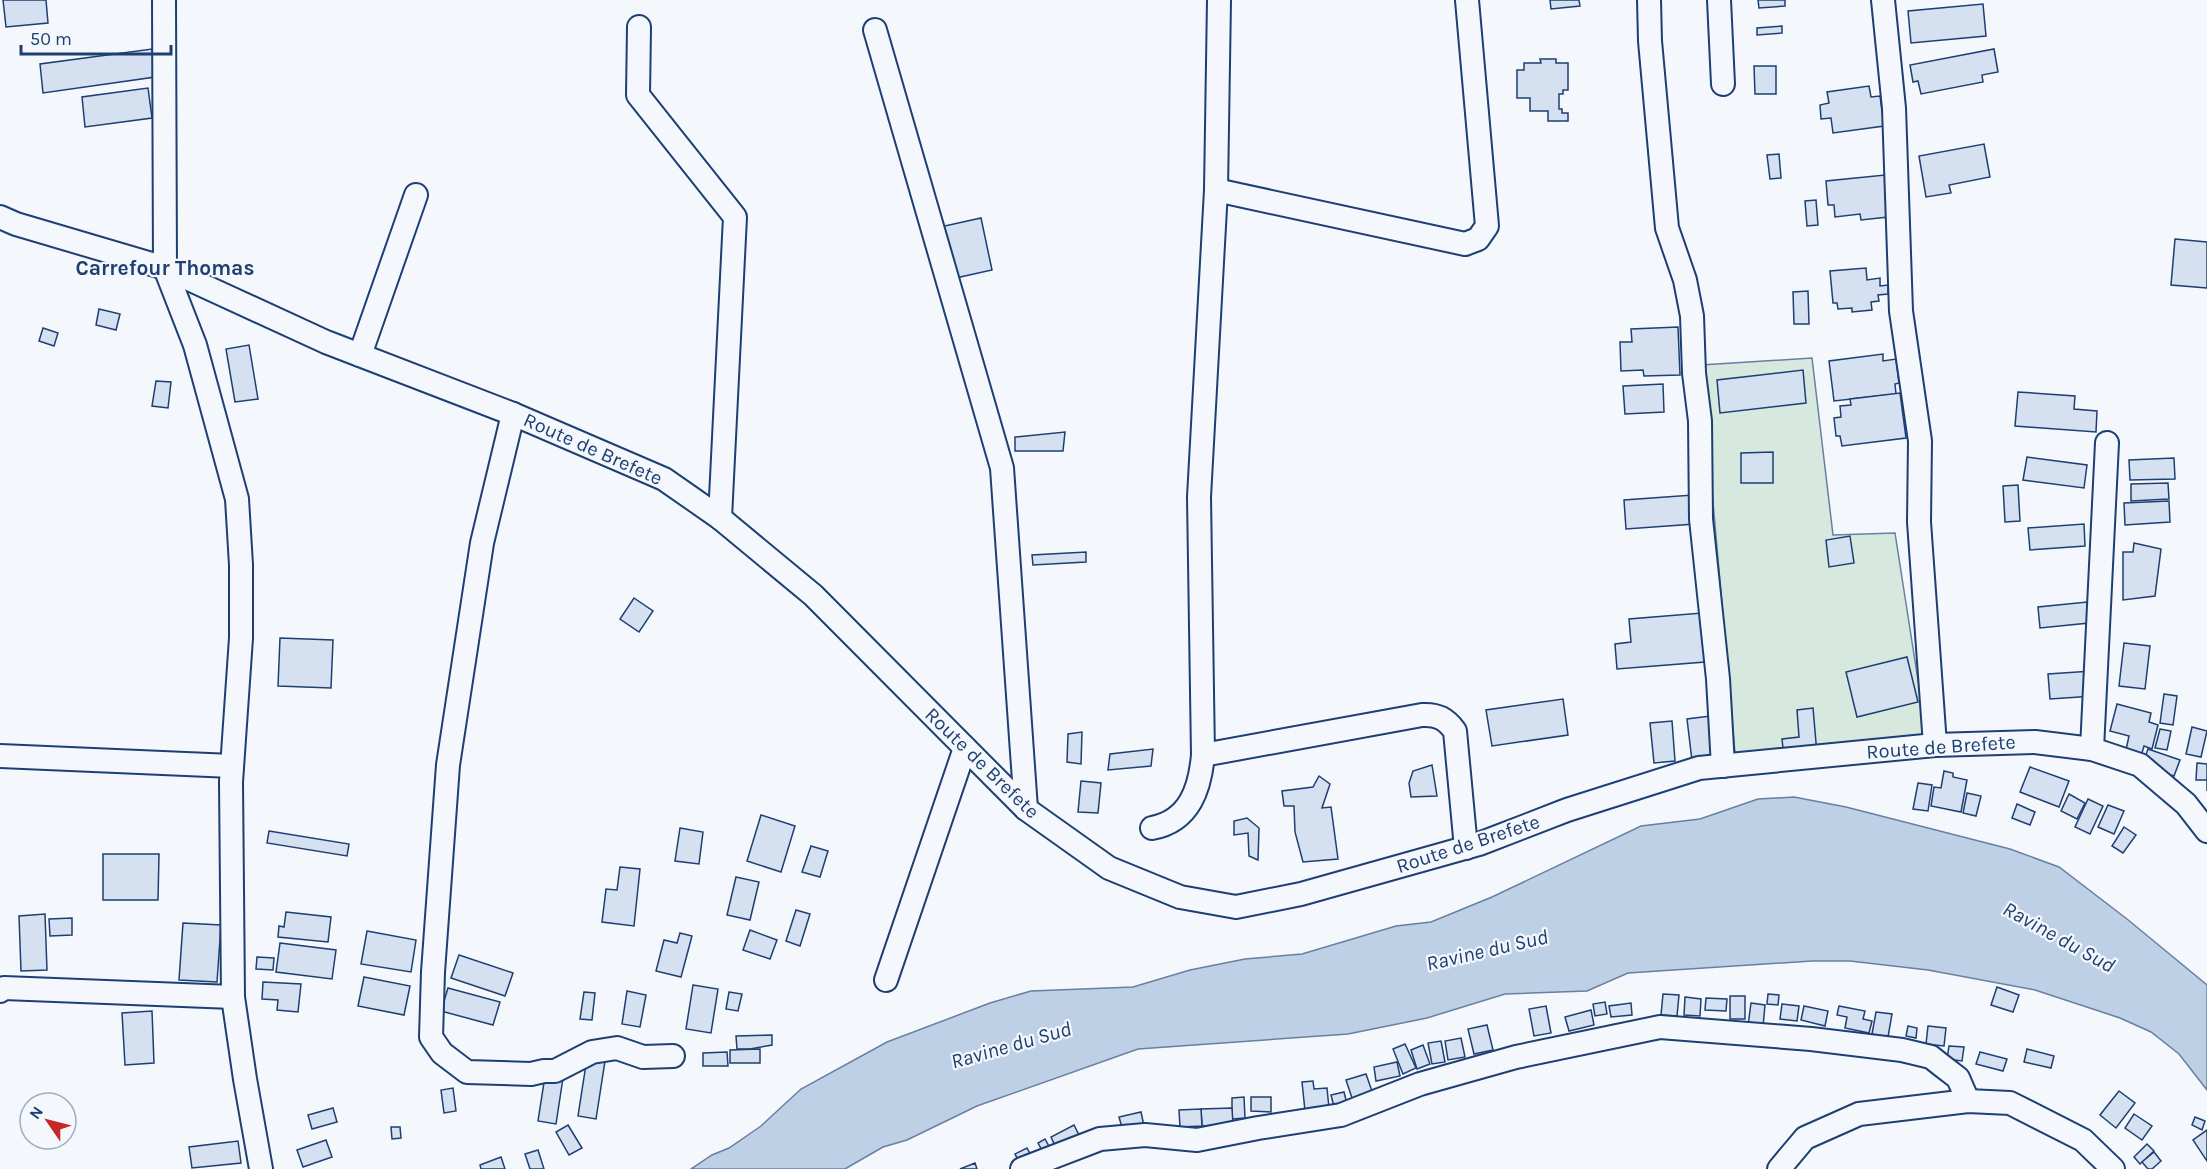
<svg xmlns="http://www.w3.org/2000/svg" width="2207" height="1169" font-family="Karla,sans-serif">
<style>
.green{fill:#d7e8df;stroke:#687fa3;stroke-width:1.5}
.water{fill:#bed0e5;stroke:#687fa3;stroke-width:1.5}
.building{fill:#d5e0f0;stroke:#1d3f73;stroke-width:1.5}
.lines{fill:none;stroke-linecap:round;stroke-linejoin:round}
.minor-casing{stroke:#1d3f73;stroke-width:26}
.minor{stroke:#f4f7fb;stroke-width:22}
.labels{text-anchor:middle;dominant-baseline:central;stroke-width:4.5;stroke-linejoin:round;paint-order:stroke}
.street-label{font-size:20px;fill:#1d3f73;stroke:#f4f7fb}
.neighbourhood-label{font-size:21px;font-weight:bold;fill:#1d3f73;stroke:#f4f7fb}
.water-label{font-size:21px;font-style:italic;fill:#1d3f73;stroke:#f4f7fb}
</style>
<rect width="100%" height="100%" fill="#f4f7fb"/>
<polygon class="green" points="1812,358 1833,535 1895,533 1927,738 1735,753 1701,365"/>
<polygon class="water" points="1794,797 1846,807 2010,849 2059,867 2127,919 2207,985 2207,1090 2179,1054 2151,1032 2120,1018 2035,990 1928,970 1850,961 1812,961 1628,973 1587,991 1505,994 1427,1018 1348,1034 1138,1049 977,1106 907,1140 883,1147 845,1169 691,1169 712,1155 729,1148 761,1126 801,1089 887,1042 990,1003 1031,991 1133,987 1190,970 1245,959 1302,954 1396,926 1431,922 1492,897 1641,826 1700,819 1758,799"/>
<g class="building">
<polygon points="3,0 46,0 48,23 6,27"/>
<polygon points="1550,0 1579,0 1580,6 1551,9"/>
<polygon points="1758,0 1785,0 1785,6 1759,8"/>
<polygon points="1983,4 1986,36 1911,43 1908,11"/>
<polygon points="1782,26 1782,33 1757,35 1757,28"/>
<polygon points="152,49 155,77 43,93 40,64"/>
<polygon points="1994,49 1998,72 1982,75 1983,82 1921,94 1918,81 1913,82 1910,65"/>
<polygon points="1540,59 1556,59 1556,63 1568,63 1568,90 1563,90 1563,94 1559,94 1559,109 1562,109 1562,113 1568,113 1568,121 1548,121 1548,111 1530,111 1530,98 1517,98 1517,70 1524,70 1524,63 1541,63"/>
<polygon points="1754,66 1776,66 1776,94 1755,94"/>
<polygon points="1869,86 1871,97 1880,96 1884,126 1833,133 1831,118 1821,119 1820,105 1829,103 1827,92"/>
<polygon points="148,88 152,118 85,127 82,97"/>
<polygon points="1984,144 1990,177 1949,185 1951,193 1926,197 1919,156"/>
<polygon points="1779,154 1781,178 1770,179 1767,155"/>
<polygon points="1885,175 1888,217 1861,220 1860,214 1835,217 1834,205 1828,205 1826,181"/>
<polygon points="1816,200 1818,225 1807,226 1805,201"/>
<polygon points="981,218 992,270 951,279 940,227"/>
<polygon points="2175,239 2207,242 2207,288 2171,285"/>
<polygon points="1866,268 1867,280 1880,278 1880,286 1888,285 1888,294 1878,295 1879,301 1871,302 1872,310 1852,312 1852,308 1838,309 1837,303 1833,303 1830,271"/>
<polygon points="1808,291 1809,324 1794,324 1793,292"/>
<polygon points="99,309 120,314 116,330 96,325"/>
<polygon points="1678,327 1680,375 1644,376 1643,370 1621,371 1620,342 1632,342 1631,329"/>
<polygon points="43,328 58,333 54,346 39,341"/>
<polygon points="249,345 258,399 235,402 226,349"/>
<polygon points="1883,354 1883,361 1896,359 1899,383 1895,384 1896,394 1834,401 1829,361"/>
<polygon points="1803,370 1806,403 1720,413 1717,380"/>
<polygon points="156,381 171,382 168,408 152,406"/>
<polygon points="1663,384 1664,412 1625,414 1623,386"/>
<polygon points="2018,392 2075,396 2074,409 2097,411 2096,432 2015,426"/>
<polygon points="1900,393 1906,438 1842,446 1840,436 1836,436 1834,418 1841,417 1840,406 1851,405 1850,399"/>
<polygon points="1065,432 1063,451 1015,451 1015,437"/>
<polygon points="1773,452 1773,483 1741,483 1741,453"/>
<polygon points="2027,457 2087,465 2084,488 2023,480"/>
<polygon points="2174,458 2175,479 2130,480 2129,460"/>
<polygon points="2168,483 2169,499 2131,501 2131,484"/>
<polygon points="2018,485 2020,521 2005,522 2003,486"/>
<polygon points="1693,495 1695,524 1626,529 1624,500"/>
<polygon points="2169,501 2170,522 2125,525 2124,503"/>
<polygon points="2084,524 2085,546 2030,550 2028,528"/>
<polygon points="1850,536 1854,563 1829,567 1826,540"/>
<polygon points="2134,543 2161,549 2155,596 2123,600 2123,552 2133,552"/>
<polygon points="1086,552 1086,562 1033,565 1032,555"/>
<polygon points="634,598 653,611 639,632 620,619"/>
<polygon points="2087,602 2089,623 2040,628 2038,607"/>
<polygon points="1702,613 1705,662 1617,669 1615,644 1631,642 1629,619"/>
<polygon points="280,638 333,640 331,688 278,686"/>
<polygon points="2124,643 2150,646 2145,689 2119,686"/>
<polygon points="1907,657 1918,702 1857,717 1846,672"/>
<polygon points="2092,671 2094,696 2050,699 2048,674"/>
<polygon points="2164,694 2177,696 2173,725 2160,723"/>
<polygon points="1563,699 1568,735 1492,746 1486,710"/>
<polygon points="2117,704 2151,713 2149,722 2158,725 2152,749 2144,746 2139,763 2124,759 2129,736 2110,731"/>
<polygon points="1813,708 1817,754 1784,757 1782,739 1799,737 1797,710"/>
<polygon points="1718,715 1724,765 1693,769 1687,719"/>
<polygon points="1672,721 1675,761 1654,763 1650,723"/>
<polygon points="2192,727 2207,731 2201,757 2186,754"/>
<polygon points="2160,729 2171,731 2167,750 2155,748"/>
<polygon points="1082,732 1081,764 1067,762 1068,734"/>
<polygon points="1153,749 1151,766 1108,770 1110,754"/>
<polygon points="2148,749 2180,760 2174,776 2142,766"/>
<polygon points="2197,763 2207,764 2207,791 2207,780 2196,780"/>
<polygon points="1432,765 1437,796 1411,797 1409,783 1413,771"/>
<polygon points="2030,767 2069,781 2059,807 2020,792"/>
<polygon points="1944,771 1953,773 1953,777 1967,780 1961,812 1931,806 1934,787 1941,788"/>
<polygon points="1319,776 1330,784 1322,808 1331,807 1338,859 1303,862 1295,832 1294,806 1284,806 1282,791 1313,787"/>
<polygon points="1081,781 1101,783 1098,813 1078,812"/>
<polygon points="1918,783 1932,785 1928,811 1913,809"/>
<polygon points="1967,793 1981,796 1976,816 1963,813"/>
<polygon points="2069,794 2085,803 2077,819 2061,811"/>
<polygon points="2088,799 2103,806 2090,834 2075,827"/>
<polygon points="2017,804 2035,812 2030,825 2012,818"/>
<polygon points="2108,805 2124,811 2114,834 2098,827"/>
<polygon points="761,815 795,826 781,872 747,861"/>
<polygon points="1247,818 1259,828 1258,860 1249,856 1248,833 1234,835 1234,821"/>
<polygon points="2124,827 2136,835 2123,853 2112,846"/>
<polygon points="680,828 703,832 699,864 675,861"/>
<polygon points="269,831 349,844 347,856 267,843"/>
<polygon points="811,846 828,851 820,877 802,872"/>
<polygon points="103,854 159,854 158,900 103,900"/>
<polygon points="620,867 640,869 634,926 602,922 606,889 617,890"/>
<polygon points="736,877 759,882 750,920 727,915"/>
<polygon points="796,910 810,914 800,946 786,941"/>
<polygon points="286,912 331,917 328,942 278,937 279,926 284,927"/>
<polygon points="45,914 47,970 21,971 19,916"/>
<polygon points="72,918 72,935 50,936 49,919"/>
<polygon points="183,923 221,925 217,982 179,980"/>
<polygon points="750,930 777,940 770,959 743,950"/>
<polygon points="367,931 416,940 411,972 361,964"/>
<polygon points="680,933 692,936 681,977 656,971 664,940 677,943"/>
<polygon points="280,943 336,950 332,979 276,972"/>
<polygon points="459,955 513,973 505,996 451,978"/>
<polygon points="257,957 274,958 273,970 256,969"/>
<polygon points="364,977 410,986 404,1015 358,1006"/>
<polygon points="263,982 301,984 298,1012 277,1010 278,1000 262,999"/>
<polygon points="693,985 718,989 711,1033 686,1029"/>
<polygon points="1997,987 2019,995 2013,1012 1991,1005"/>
<polygon points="448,988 500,1002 493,1025 441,1011"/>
<polygon points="627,991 646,995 640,1027 622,1024"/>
<polygon points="584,992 595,993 592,1020 580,1019"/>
<polygon points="729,992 742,994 738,1011 726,1009"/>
<polygon points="1663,994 1679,995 1677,1016 1661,1015"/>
<polygon points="1768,994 1779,995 1778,1005 1767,1004"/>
<rect x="1730" y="996" width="15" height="23"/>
<polygon points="1685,997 1701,999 1700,1016 1684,1015"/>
<polygon points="1706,998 1727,999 1726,1011 1705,1010"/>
<polygon points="1605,1002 1607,1014 1595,1016 1593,1004"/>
<polygon points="1631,1003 1632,1015 1611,1017 1609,1006"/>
<polygon points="1751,1003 1765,1005 1763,1027 1748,1026"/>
<polygon points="1782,1004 1799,1006 1797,1021 1780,1019"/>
<polygon points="1546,1006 1551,1033 1534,1036 1529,1009"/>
<polygon points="1804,1006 1828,1011 1825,1026 1801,1020"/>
<polygon points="1839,1006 1865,1011 1863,1019 1872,1021 1869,1033 1845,1028 1847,1017 1837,1015"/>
<polygon points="1591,1010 1594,1025 1569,1031 1565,1017"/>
<polygon points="152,1011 154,1063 125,1065 122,1013"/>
<polygon points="1876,1012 1892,1014 1888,1037 1872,1034"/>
<polygon points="1487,1025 1493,1050 1474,1054 1468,1029"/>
<polygon points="1908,1026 1917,1028 1916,1038 1906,1036"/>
<polygon points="1928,1026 1946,1028 1944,1046 1926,1044"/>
<polygon points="772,1035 772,1045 750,1049 737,1049 736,1036"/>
<polygon points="1461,1038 1465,1057 1448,1060 1445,1041"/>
<polygon points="1441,1041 1445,1062 1432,1064 1428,1043"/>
<polygon points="1405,1044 1416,1068 1403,1074 1393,1049"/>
<polygon points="1423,1045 1430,1064 1417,1069 1411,1050"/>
<polygon points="1949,1046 1964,1047 1962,1061 1947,1059"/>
<polygon points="760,1049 760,1063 730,1063 730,1050"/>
<polygon points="2027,1049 2054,1056 2051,1068 2024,1062"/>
<polygon points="727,1052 728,1066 703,1066 703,1053"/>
<polygon points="1980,1052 2007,1059 2003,1071 1976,1064"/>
<polygon points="587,1058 605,1061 596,1119 578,1116"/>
<polygon points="1397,1062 1400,1076 1376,1081 1374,1067"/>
<polygon points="1366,1074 1373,1094 1353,1101 1346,1080"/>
<polygon points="545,1076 563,1078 556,1124 538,1121"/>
<polygon points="1313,1081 1314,1089 1327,1088 1329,1108 1305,1111 1302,1082"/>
<polygon points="453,1088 456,1111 444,1113 441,1090"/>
<polygon points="2119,1091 2135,1103 2116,1128 2100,1115"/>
<polygon points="1344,1092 1347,1104 1334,1107 1331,1095"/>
<polygon points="1244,1097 1245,1118 1232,1119 1232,1098"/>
<polygon points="1251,1097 1271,1097 1271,1112 1251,1111"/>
<polygon points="333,1108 337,1122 312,1129 308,1115"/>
<polygon points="1232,1108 1233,1124 1202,1126 1201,1109"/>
<polygon points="1201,1109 1202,1126 1180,1127 1179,1110"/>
<polygon points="1141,1112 1144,1126 1123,1131 1119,1117"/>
<polygon points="2134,1114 2152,1126 2142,1140 2125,1128"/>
<polygon points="2195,1117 2205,1121 2202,1130 2192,1125"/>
<polygon points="568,1125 582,1148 569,1155 556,1132"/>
<polygon points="1074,1125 1081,1139 1057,1150 1051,1137"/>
<polygon points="391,1127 400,1127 401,1138 392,1139"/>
<polygon points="2207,1130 2207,1161 2193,1140"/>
<polygon points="1045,1139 1050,1148 1043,1152 1038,1143"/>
<polygon points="326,1140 332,1157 303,1167 297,1150"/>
<polygon points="238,1141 241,1163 192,1168 189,1147"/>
<polygon points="2147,1144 2154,1151 2140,1164 2134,1157"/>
<polygon points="1027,1148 1034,1161 1022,1167 1015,1154"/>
<polygon points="538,1150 544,1169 530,1169 525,1154"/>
<polygon points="2154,1152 2161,1161 2152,1169 2148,1169 2142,1162"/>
<polygon points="501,1157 505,1169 481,1169 480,1165"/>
<polygon points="975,1163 977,1169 960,1169"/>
</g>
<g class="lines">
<g class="minor-casing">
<g id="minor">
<polyline points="164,0 165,268 195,345 237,499 241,565 241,638 231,782 233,997 245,1079 261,1169"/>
<path d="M1219,0L1216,190L1199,497L1203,755L1422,715C1438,714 1446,719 1455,731L1466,848"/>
<polyline points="1649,0 1650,41 1667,228 1685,280 1692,316 1694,373 1700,421 1701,519 1718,679 1723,766"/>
<polyline points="1719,0 1723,84"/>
<polyline points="1883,0 1894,108 1901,311 1920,441 1919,522 1935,745"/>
<polyline points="639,27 638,95 735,217 720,518"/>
<polyline points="875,30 1002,468 1026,809"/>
<polyline points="1216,190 1465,244 1478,239 1487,226 1467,0"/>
<polyline points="0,217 16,224 165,268 326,342 513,414 664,479 720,518 813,595 1026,809 1109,868 1180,897 1236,907 1301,894 1479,844 1567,810 1699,768 1935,745 2035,742 2092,749 2140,765 2186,804 2207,831"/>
<polyline points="360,355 416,195"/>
<polyline points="513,414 482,543 448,765 433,972 431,1037 442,1053 467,1072 531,1074 544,1071 555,1071 592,1052 617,1048 643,1057 673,1056"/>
<polyline points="2092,749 2107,443"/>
<polyline points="0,756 232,766"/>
<path d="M1152,828C1190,821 1200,788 1203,755"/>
<polyline points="886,980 965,748"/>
<polyline points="0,991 4,988 233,997"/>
<polyline points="1022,1169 1100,1139 1145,1135 1197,1140 1258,1128 1341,1115 1420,1084 1516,1057 1660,1027 1811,1039 1902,1050 1931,1057 1941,1065 1958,1078 1968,1101"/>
<polyline points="1779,1169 1805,1138 1859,1114 1968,1101 2010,1103 2083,1140 2113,1169"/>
</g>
</g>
<use href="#minor" class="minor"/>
</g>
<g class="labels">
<g class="street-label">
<text transform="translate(593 449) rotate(24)">Route de Brefete</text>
<text transform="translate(1941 747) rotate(-4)">Route de Brefete</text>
<text transform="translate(982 763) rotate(44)">Route de Brefete</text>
<text transform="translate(1468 844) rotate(-18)">Route de Brefete</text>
</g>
<g class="neighbourhood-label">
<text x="165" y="268">Carrefour Thomas</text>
</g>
<g class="water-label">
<text transform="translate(2059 937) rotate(29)">Ravine du Sud</text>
<text transform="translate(1487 950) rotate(-13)">Ravine du Sud</text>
<text transform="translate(1011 1045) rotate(-16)">Ravine du Sud</text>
</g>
</g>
<g transform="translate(48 1121) rotate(305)"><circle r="28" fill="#f4f7fb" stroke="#9eadc5" stroke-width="1.5"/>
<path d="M0-4.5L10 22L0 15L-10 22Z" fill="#c62828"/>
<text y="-9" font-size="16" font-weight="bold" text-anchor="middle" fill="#1d3f73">N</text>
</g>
<path d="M21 45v9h150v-9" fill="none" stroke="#1d3f73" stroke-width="3"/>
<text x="30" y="45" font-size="18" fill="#1d3f73" stroke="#f4f7fb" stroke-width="4.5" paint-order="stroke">50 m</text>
</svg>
